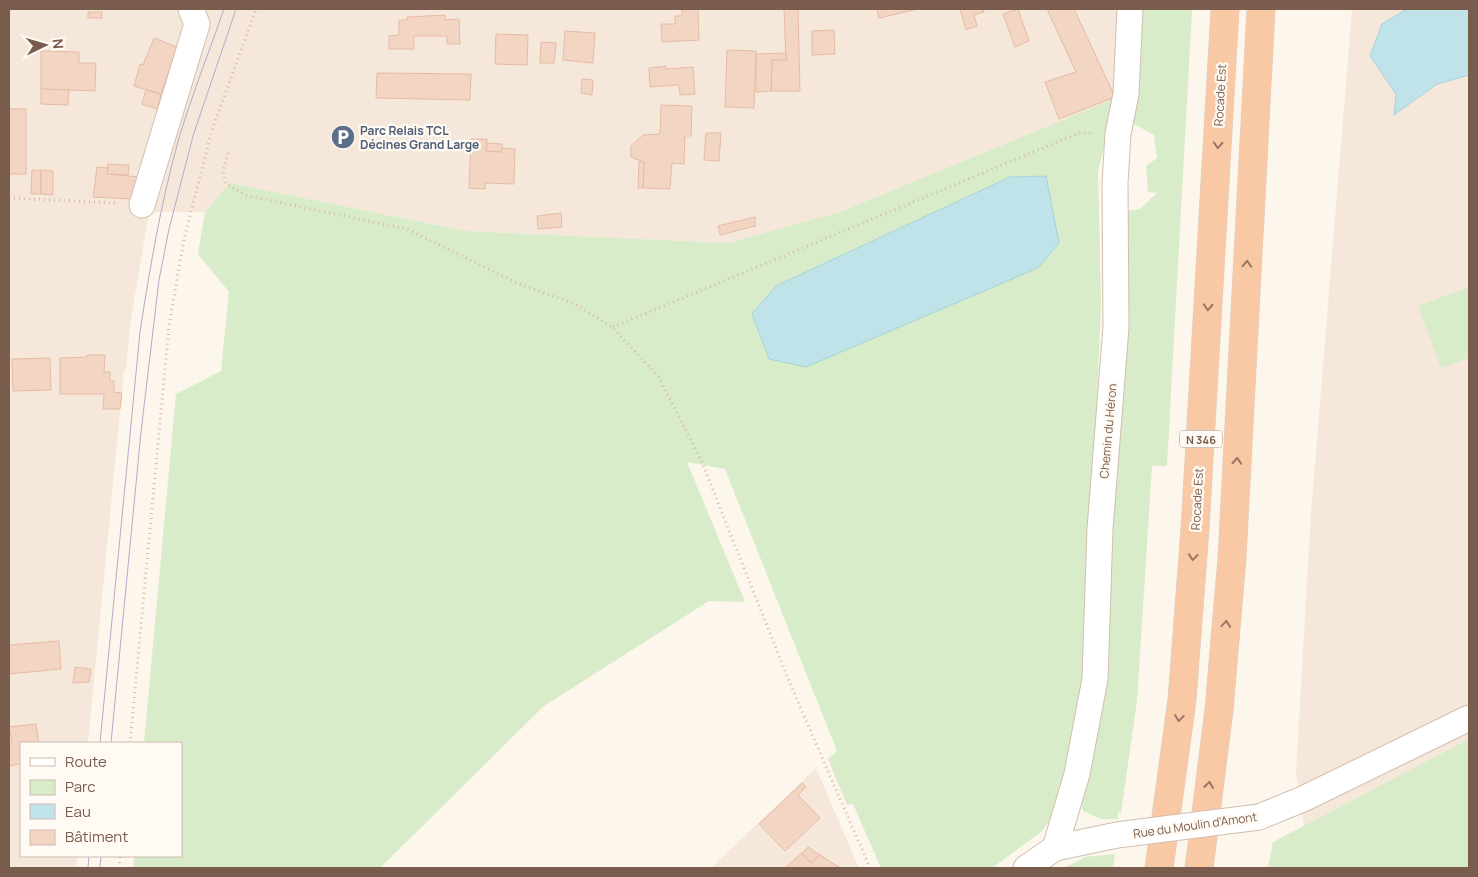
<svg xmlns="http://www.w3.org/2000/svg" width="1478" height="877" font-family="Manrope,sans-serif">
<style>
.residential{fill:#f5e8da}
.green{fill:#d8ecc9}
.water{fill:#bfe3e8;stroke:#a5d3da}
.building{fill:#f3d5c3;stroke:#e6bba3}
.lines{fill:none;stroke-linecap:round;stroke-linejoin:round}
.minor-casing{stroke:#d1beb0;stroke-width:27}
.trunk-casing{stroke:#dad1cd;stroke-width:29}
.path{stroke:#d9b8a5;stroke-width:3;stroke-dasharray:1 4;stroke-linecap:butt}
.minor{stroke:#fff;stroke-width:25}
.trunk{stroke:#f9c8a4;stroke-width:28}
.tram{stroke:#b9a8c9;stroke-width:1}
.minor-bridge-casing{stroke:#d1beb0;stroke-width:27;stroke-linecap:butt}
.minor-bridge{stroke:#fff;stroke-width:25}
.oneway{stroke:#9a7763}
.labels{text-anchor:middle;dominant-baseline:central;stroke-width:4.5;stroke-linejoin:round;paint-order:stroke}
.shield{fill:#fffaf3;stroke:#a28b7f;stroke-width:1}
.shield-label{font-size:11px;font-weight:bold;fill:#7a5c4d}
.street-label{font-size:12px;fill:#7a5c4d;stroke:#fffaf3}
.service-label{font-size:12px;font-weight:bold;fill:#4e5e75;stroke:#fffaf3;text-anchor:start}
</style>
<rect width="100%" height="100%" fill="#fdf6ec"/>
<g class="residential">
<polygon points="9,9 1128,9 1116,98 840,212 728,243 466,231 230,183 205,212 149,212 131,319 126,370 124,370 88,743 21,743 21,856 77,856 76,868 9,868"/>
<polygon points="1352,9 1469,9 1469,739 1304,826 1296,771 1311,513"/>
<polygon points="816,768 859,868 711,868"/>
</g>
<g class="green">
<polygon points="1139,9 1192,9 1167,466 1152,466 1137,701 1121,813 1118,812 1118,819 1101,819 1083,811 1080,800 1122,212 1140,209 1157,193 1148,192 1146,166 1157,158 1154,135 1130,122"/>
<polygon points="1116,98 1098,172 1101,304 1087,639 1074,743 1053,817 1041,832 992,868 881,868 853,804 847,805 828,759 837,751 725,469 687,462 745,602 709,601 544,706 380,868 133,868 134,856 181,856 181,743 144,743 176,394 221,371 229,292 198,254 205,212 230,183 466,231 728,243 840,212"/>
<polygon points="1469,287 1469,358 1441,368 1418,306"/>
<polygon points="1469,739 1469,868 1268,868 1273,842"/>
<polygon points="1115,854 1113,868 1064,868 1085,857"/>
</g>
<g class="water">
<polygon points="1407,9 1469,9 1469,75 1437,84 1394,115 1396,94 1370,56 1382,24"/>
<polygon points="1046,176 1059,243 1038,268 806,367 769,359 752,314 776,286 1010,177"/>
</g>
<g class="building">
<polygon points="698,9 699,40 662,42 661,24 675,24 675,16 682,16 682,10"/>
<polygon points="784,9 798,9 800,91 771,91 772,60 786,60"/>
<polygon points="877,9 918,9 879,18"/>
<polygon points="960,9 983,9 984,12 974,15 977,26 966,30"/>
<polygon points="1018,9 1029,41 1015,47 1003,14"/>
<polygon points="1047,9 1074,9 1115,97 1059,119 1045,82 1076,72"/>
<rect x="88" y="12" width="14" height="6"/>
<polygon points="445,15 445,20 459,19 460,44 447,44 447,36 414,36 414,49 389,49 389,36 399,35 399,20 407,20 407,17"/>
<polygon points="834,30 835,54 812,55 812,31"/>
<polygon points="565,31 595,33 593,63 563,60"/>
<polygon points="496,34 528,35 527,65 495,64"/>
<polygon points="154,38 177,47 161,94 134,86 140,64 143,65"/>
<polygon points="541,42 556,43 554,63 540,63"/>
<polygon points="727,50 756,51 754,108 725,107"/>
<polygon points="41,51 79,52 79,63 96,63 95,91 41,89"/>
<polygon points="786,53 786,60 772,60 771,91 756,92 756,54"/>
<polygon points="666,66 666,69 693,67 695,94 680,95 679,85 650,87 649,68"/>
<polygon points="377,73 471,74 470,100 376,98"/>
<polygon points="582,79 593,80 592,95 581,93"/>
<polygon points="41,89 69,90 68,105 41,104"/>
<polygon points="146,90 161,94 158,109 142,104"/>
<polygon points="661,105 692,106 691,136 685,136 684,164 672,163 670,189 643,188 644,162 631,157 631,146 643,135 660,134"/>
<rect x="9" y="109" width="17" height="65"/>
<polygon points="706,133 721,133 719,161 704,160"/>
<polygon points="471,139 487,139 486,151 501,152 501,148 515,149 514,184 485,183 485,189 469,188"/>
<polygon points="487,143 502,144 502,149 501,152 486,151"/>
<polygon points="639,162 644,162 643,188 638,188"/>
<polygon points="108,164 129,165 128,175 107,174"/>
<polygon points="97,167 108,168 107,174 140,177 134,199 93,197"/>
<polygon points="32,170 41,170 41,194 31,194"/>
<polygon points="41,170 53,171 53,195 41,194"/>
<polygon points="561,213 562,227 538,229 537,216"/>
<polygon points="755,217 755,226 720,235 718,226"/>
<polygon points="87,355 105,355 104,372 110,372 110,381 114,381 114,392 122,393 120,409 103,409 104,394 60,394 60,358 87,357"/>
<polygon points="50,358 51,390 13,391 12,359"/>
<polygon points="59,641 61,669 9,674 9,645"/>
<polygon points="75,667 91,669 89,682 73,683"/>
<polygon points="36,724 39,743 21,743 21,764 9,766 9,744 12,743 9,727"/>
<polygon points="802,783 806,787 798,795 820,818 785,851 759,824"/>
<polygon points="808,847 820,855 811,863 802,853"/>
<polygon points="802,853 811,863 820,855 840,868 785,868"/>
</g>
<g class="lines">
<g class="minor-casing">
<g id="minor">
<polyline points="142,205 197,24 191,9"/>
<polyline points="1259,817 1303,799 1469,718"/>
<polyline points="1055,848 1077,774 1095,679 1100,529 1116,327 1115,183 1118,134 1126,94 1130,9"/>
<polyline points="1026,868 1055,848 1117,835"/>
</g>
</g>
<g class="trunk-casing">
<g id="trunk">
<polyline points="1159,868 1182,700 1195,529 1225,9"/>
<polyline points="1199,868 1219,710 1232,558 1261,9"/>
</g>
</g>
<g class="path">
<polyline points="228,153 223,172 226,184 248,196 407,229 517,283 575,304 612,327 658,376 701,460 789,681 870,868"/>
<polyline points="9,198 118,203"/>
<polyline points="613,327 1079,133 1093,133"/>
<polyline points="130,743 169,326 184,239 212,130 256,9"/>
<polyline points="119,868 120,856"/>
</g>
<use href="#minor" class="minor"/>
<use href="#trunk" class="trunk"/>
<g class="tram">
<path d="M100,743L140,332C150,267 161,202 179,138C192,95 209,52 224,9"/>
<polyline points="111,743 141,432 159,280 169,229 193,136 236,9"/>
<polyline points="88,868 89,856"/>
<polyline points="100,868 101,856"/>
</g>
<g class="minor-bridge-casing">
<polyline id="minor-bridge" points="1117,835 1259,817"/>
</g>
<use href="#minor-bridge" class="minor-bridge"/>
</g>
<defs><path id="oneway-chevron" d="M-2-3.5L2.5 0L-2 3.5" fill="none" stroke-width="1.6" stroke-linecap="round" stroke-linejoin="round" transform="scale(1.25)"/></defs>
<g class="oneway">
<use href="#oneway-chevron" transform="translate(1218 145) rotate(93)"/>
<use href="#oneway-chevron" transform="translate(1247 264) rotate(-87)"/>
<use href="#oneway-chevron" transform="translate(1208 307) rotate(93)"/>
<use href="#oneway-chevron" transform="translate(1237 461) rotate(-87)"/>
<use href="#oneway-chevron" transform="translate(1193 557) rotate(95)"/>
<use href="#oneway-chevron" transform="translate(1226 624) rotate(-85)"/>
<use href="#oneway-chevron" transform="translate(1179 718) rotate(97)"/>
<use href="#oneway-chevron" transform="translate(1209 785) rotate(-83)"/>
</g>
<defs>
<g id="parking-disc" transform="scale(1.25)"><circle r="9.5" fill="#5c6f8a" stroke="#fffaf3"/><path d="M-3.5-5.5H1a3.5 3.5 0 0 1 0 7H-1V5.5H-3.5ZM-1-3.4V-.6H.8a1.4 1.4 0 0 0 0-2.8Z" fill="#fff"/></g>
</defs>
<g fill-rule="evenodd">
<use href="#parking-disc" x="343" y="137"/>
</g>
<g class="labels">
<rect class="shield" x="1180" y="430.5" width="42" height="17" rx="4"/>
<g class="shield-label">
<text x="1201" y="439">N 346</text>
</g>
<g class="street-label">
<text transform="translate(1220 95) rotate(-87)">Rocade Est</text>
<text transform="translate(1108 431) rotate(-85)">Chemin du Héron</text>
<text transform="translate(1197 499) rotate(-87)">Rocade Est</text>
<text transform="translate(1195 825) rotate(-8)">Rue du Moulin d'Amont</text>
</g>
<g class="service-label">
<text x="360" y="130">Parc Relais TCL<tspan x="360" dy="14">Décines Grand Large</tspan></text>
</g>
</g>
<rect width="1478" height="877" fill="none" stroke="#7a5c4d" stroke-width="20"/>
<rect x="20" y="742" width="162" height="115" fill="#fffaf3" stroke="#cabbb1"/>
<rect x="30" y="758" width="25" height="8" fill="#ffffff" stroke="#cabbb1"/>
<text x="65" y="767" font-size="15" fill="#7a5c4d">Route</text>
<rect x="30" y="780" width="25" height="15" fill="#d8ecc9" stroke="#cabbb1"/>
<text x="65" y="792" font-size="15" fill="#7a5c4d">Parc</text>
<rect x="30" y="804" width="25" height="15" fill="#bfe3e8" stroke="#cabbb1"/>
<text x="65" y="817" font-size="15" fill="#7a5c4d">Eau</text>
<rect x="30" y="830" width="25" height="15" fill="#f3d5c3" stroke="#cabbb1"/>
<text x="65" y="842" font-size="15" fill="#7a5c4d">Bâtiment</text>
<g transform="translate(45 45) rotate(85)" stroke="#fffaf3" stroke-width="4" paint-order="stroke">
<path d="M0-4L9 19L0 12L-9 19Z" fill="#7a5c4d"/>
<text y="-8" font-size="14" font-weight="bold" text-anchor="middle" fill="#7a5c4d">N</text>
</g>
</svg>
